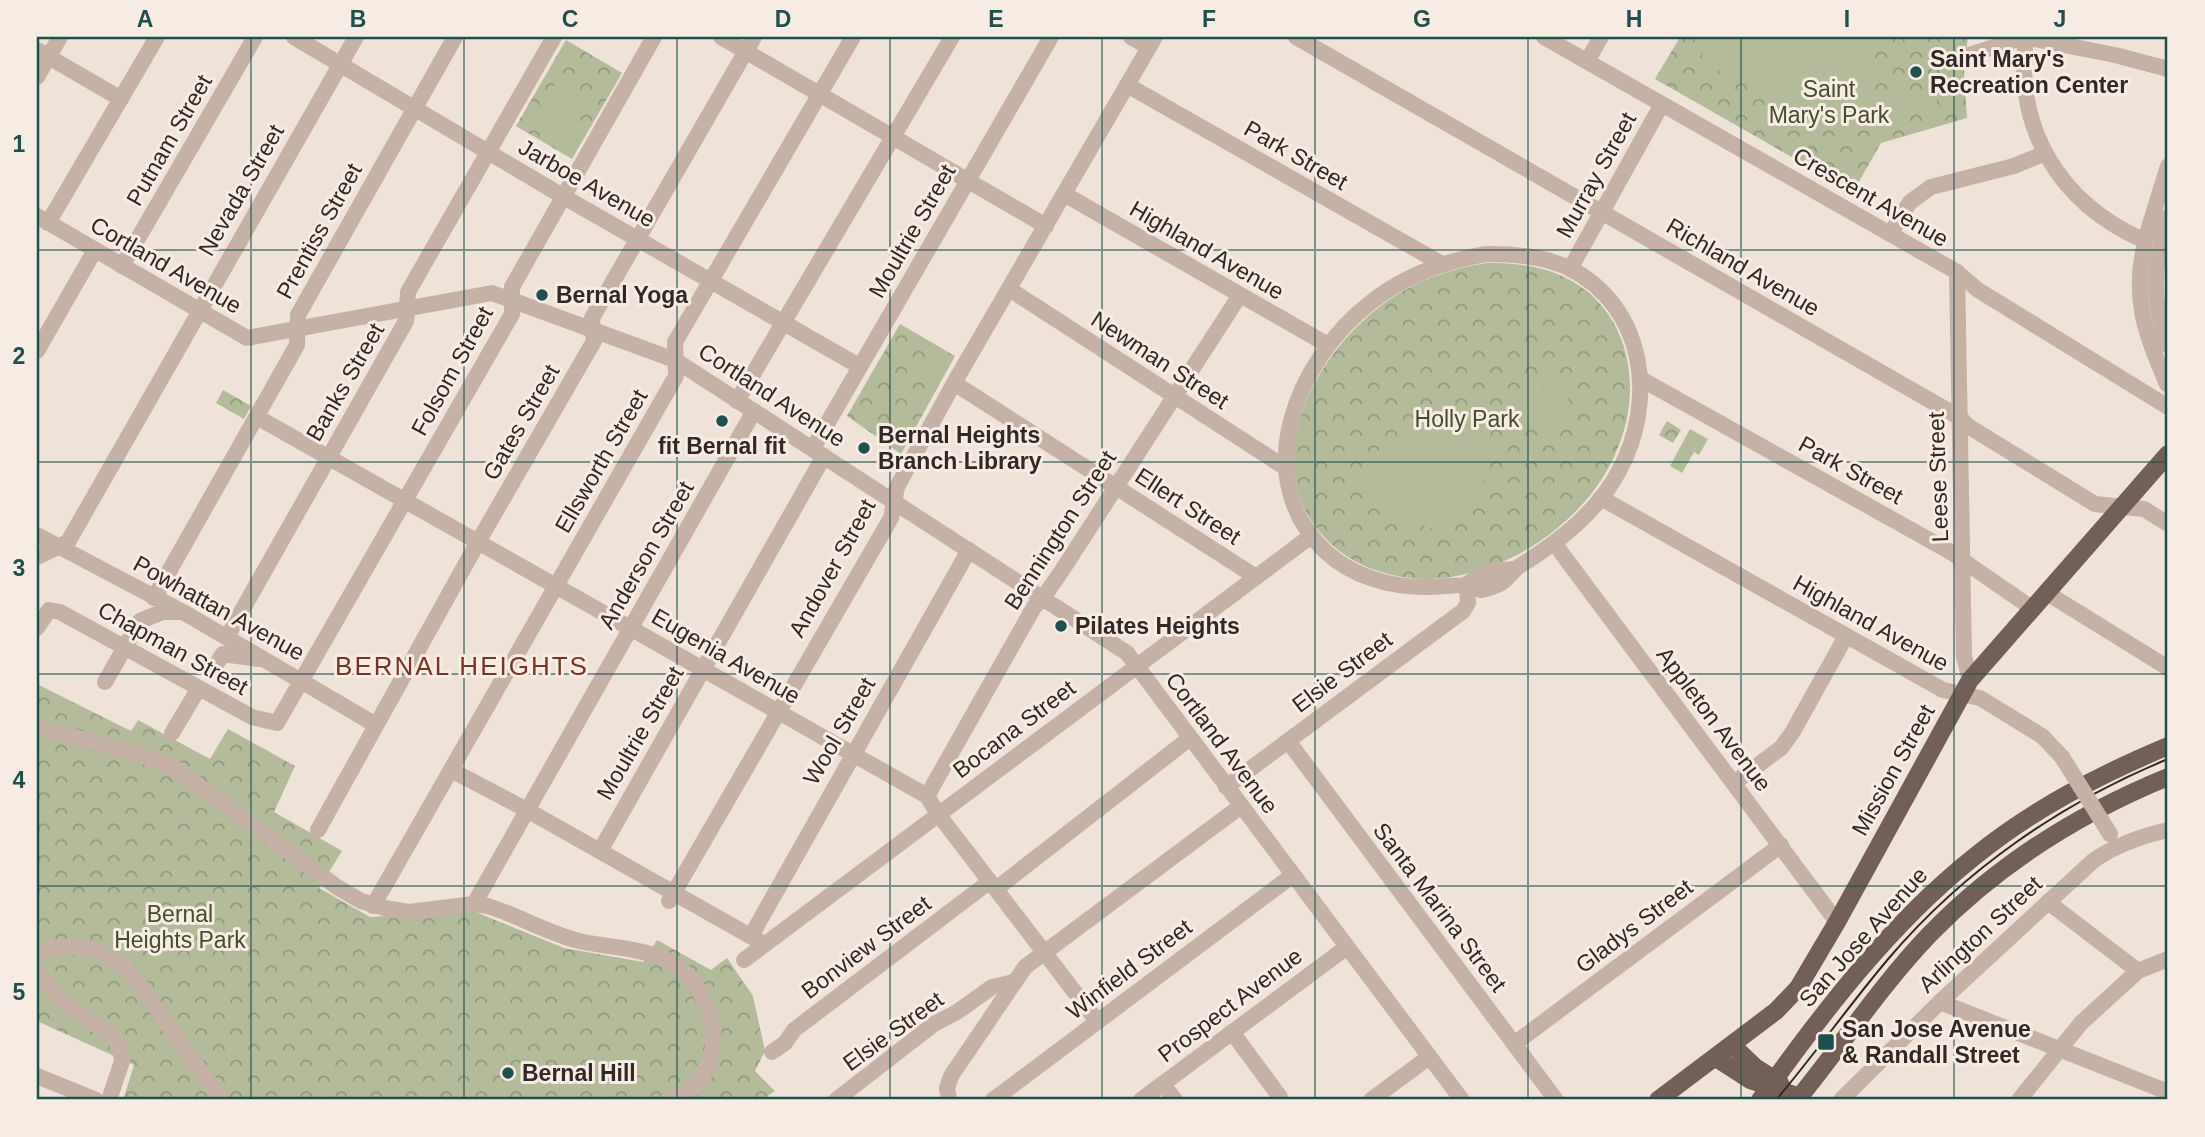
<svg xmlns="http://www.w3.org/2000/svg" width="2205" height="1137" font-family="Helvetica,sans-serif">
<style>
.forest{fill:url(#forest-crowns)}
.pitch{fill:#b3bb9a}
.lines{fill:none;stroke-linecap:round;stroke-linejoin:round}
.minor{stroke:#c5b1a6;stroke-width:16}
.major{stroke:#725f58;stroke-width:18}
.tram{stroke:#322926;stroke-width:2}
.minor-bridge{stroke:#c5b1a6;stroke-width:16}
.grid{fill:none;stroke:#204f4e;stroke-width:2;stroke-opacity:0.55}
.poi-dot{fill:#204f4e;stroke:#f7ece4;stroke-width:2.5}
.labels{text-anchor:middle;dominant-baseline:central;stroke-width:6;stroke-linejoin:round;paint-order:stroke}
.poi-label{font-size:23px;font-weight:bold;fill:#322926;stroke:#f7ece4;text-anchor:start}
.park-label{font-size:23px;fill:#444d2c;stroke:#f7ece4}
.street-label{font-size:23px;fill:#322926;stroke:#f7ece4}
.quarter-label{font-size:26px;letter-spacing:2px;fill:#793327;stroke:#f7ece4}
.neatline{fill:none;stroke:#204f4e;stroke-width:2.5}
.grid-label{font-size:23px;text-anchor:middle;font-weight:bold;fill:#204f4e}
</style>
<defs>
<pattern id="forest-crowns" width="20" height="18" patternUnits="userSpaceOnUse" patternTransform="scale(1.75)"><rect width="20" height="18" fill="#b3bb9a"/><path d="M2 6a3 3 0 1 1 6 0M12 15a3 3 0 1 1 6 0" fill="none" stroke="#92987d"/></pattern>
</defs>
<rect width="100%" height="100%" fill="#eee2d9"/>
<g class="forest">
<polygon points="1680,37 1968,37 1964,70 1967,118 1881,143 1853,192 1655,79"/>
<polygon points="566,40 622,73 572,159 516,126"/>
<path d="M1487,263C1513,263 1540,265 1564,277C1630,308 1644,388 1617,450C1598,496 1560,532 1517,555C1489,569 1458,579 1426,579C1388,578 1352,566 1326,539C1253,463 1317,349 1389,300C1418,280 1452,268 1487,263Z"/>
<polygon points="900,324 955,356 901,454 847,416"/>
<polygon points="223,390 251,406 244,419 216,403"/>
<polygon points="1667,421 1681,430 1673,443 1659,435"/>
<polygon points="37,684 131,731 138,720 210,759 228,729 295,766 274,812 342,851 319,888 370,917 473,911 564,948 643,962 657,940 711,970 727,958 753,996 765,1051 755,1071 775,1091 762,1100 123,1100 134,1065 37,1021"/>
</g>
<g class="pitch">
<polygon points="1711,37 1871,37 1870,53 1873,56 1870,92 1936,97 1937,103 1868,117 1852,136 1737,77 1735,79 1703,63 1702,55"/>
<polygon points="555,84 586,102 575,119 544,101"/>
<polygon points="543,104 583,127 570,150 530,126"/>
<polygon points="940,349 953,357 937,385 923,377"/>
<polygon points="1553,378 1574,408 1563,415 1542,386"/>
<polygon points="1533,386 1561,423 1542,437 1514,400"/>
<path d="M1426,424H1455L1500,440L1471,513L1434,530L1360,494C1362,485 1363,474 1367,466C1379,443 1403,432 1426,424Z"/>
<polygon points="1690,429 1708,439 1699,455 1694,452 1682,473 1670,466"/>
</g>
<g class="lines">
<g class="minor">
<polyline points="294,37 564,197 859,366"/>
<polyline points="721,37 1046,226"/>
<polyline points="1131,37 1149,47"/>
<polyline points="1296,37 1959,417 1968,426 2095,504 2144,509 2168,524"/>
<polyline points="1544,37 1957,272 1978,290 2168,407"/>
<path d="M2026,37C2014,129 2060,203 2143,240"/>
<polyline points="37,50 121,99"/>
<polyline points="1966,56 2015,40 2034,39 2115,55 2168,69"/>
<polyline points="1587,61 1601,37"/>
<polyline points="37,77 60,37"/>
<polyline points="1127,85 1442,264"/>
<polyline points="1064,194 1328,345"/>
<polyline points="37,216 247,338 492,293 675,360 1127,653 1462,1100"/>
<polyline points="48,223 157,37"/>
<polyline points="1890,234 1910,202 1931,187 2014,166 2045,153"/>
<polyline points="2146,237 2168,166"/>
<polyline points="2161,241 2168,217"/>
<path d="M2145,244C2131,298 2146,335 2167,384"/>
<path d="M2160,248C2152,283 2156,313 2168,346"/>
<path d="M1486,254C1514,254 1543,256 1569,268C1646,307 1657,401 1619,471C1597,512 1560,541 1521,565C1513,570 1509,578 1501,583C1496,587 1488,588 1481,590C1459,581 1447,588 1424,587C1389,587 1352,576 1326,552C1247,477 1297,360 1370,303C1404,276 1444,261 1486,254Z"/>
<polyline points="122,266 255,37"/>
<polyline points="1570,269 1662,104"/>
<polyline points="1957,272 1964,657 1970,680"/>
<polyline points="1009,289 1286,468"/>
<polyline points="37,351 95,250"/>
<polyline points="1641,379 1949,551 2033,609"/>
<polyline points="954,383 1256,577"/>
<polyline points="737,401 952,37"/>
<polyline points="257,417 927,796 938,814 1097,1021"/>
<polyline points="813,448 1051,37"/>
<polyline points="1601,498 1943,690 1980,698 2042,736 2062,757"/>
<polyline points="37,535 183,612 376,725"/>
<polyline points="1554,543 1837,922"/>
<polyline points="37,557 68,542 356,37"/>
<path d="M1467,584C1482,573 1496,570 1515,569"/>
<polyline points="2047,593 2168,668"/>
<polyline points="154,598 293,352 297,345 298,315 455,37"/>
<polyline points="37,628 49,610 60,612 252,717 277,723 512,314 512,287 654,37"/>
<polyline points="227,637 406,321 408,292 554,37"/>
<polyline points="217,663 223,654 259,659"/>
<polyline points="105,682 140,621 162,612 181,612"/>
<path d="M37,727L151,758L172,766L337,887L361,901L385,908L409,912L474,904L488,906C519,916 548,933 579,941C628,952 679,945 704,1000C712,1016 716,1034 712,1052C707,1078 694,1092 668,1100"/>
<polyline points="172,733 199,688"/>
<polyline points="1288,741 1556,1100"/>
<polyline points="451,770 527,810 759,941"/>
<polyline points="1734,783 1781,748 1792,733 1846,636"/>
<polyline points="1226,787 1463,611 1468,603 1467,584"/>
<polyline points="927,796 1034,607 1043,598 1063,569 1240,295"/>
<polyline points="318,830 478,542 594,341 592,318 754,37"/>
<polyline points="600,851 824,456"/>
<polyline points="996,889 1190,738"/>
<polyline points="669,901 891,518 897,487 954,383 1155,37"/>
<polyline points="2048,902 2138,971"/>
<polyline points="474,904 754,411"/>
<polyline points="373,906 676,376 675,342 853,37"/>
<polyline points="751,936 969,550"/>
<path d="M37,954C59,942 93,945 114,959C132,971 144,991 156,1008C178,1039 200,1071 223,1100"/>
<polyline points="744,960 1311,536"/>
<polyline points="37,972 64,1003 110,1034 120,1047 122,1061 109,1100"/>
<polyline points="1940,1002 2168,1092"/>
<polyline points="1232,1032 1280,1097"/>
<polyline points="1514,1044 1781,845"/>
<polyline points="772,1052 785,1043 794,1030 989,882"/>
<polyline points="37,1076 96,1100"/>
<polyline points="1163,1084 1175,1100"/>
<polyline points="836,1100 934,1024 957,1012 992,987 1014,982"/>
<polyline points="949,1100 947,1088 951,1076 1025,967 1241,806"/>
<polyline points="993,1100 1293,875"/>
<polyline points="1141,1100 1347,947"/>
<polyline points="1371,1100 1429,1057"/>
<path d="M1841,1100L1940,1002L2094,860C2118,844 2141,836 2168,830"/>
<polyline points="2019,1100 2081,1023 2138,971 2168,959"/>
</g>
<g class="major">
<polyline points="1732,1045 1755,1067 1780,1083"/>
<polyline points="1716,1058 1750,1080 1800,1097"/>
<polyline points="1658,1100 1776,1011 1798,988 1837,922 1970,680 2168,454"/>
<path d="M1760,1100C1822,1013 1890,924 1974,857C2033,809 2099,775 2168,746"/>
<path d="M1797,1100C1842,1045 1881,985 1930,934C1997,865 2080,813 2168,777"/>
</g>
<path class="tram" d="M1776,1100C1815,1054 1850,1004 1889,958C1964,870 2061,803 2168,759"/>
<polyline class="minor-bridge" points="2062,757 2110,834"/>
</g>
<path class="grid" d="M251,37V1100M464,37V1100M677,37V1100M890,37V1100M1102,37V1100M1315,37V1100M1528,37V1100M1741,37V1100M1954,37V1100M37,250H2168M37,462H2168M37,674H2168M37,886H2168"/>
<g class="poi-dot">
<circle cx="1916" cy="72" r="7"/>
<circle cx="542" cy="295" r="7"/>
<circle cx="722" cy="421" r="7"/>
<circle cx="864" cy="448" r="7"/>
<circle cx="1061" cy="626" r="7"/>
<rect x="1817" y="1033" width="18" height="18" rx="3.5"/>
<circle cx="508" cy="1073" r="7"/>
</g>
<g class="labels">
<g class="poi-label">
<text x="1930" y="59">Saint Mary's<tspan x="1930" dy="26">Recreation Center</tspan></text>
<text x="556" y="295">Bernal Yoga</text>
<text x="878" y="435">Bernal Heights<tspan x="878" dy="26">Branch Library</tspan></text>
<text x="722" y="446" text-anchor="middle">fit Bernal fit</text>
<text x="1075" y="626">Pilates Heights</text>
<text x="1842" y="1029">San Jose Avenue<tspan x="1842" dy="26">&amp; Randall Street</tspan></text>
<text x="522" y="1073">Bernal Hill</text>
</g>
<g class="park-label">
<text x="1829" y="89">Saint<tspan x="1829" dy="26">Mary's Park</tspan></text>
<text x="1467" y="419">Holly Park</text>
<text x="180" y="914">Bernal<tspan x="180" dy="26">Heights Park</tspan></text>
</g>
<g class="street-label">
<text transform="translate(169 140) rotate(-60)">Putnam Street</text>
<text transform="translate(1296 155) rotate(30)">Park Street</text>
<text transform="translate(1596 175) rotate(-61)">Murray Street</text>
<text transform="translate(587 183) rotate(30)">Jarboe Avenue</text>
<text transform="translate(241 190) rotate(-60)">Nevada Street</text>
<text transform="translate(1871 197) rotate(30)">Crescent Avenue</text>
<text transform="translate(319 231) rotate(-61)">Prentiss Street</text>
<text transform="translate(912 231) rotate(-60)">Moultrie Street</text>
<text transform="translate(1207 250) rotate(30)">Highland Avenue</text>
<text transform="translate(166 265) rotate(30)">Cortland Avenue</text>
<text transform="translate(1743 267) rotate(30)">Richland Avenue</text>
<text transform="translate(1160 360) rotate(33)">Newman Street</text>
<text transform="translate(452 371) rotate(-61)">Folsom Street</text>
<text transform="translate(345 382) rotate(-60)">Banks Street</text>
<text transform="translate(772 395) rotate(33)">Cortland Avenue</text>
<text transform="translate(521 422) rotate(-60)">Gates Street</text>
<text transform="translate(601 461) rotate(-60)">Ellsworth Street</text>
<text transform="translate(1851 470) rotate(29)">Park Street</text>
<text transform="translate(1938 477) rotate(-92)">Leese Street</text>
<text transform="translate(1188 506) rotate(33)">Ellert Street</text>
<text transform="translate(1060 530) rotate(-57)">Bennington Street</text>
<text transform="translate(646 555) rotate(-60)">Anderson Street</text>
<text transform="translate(832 568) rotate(-61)">Andover Street</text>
<text transform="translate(219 608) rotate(29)">Powhattan Avenue</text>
<text transform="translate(1871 623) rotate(29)">Highland Avenue</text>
<text transform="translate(173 648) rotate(29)">Chapman Street</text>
<text transform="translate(726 656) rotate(30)">Eugenia Avenue</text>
<text transform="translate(1342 672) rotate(-37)">Elsie Street</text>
<text transform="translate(1714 719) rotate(53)">Appleton Avenue</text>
<text transform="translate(1014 729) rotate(-37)">Bocana Street</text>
<text transform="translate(839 731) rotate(-60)">Wool Street</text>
<text transform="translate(640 733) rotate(-60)">Moultrie Street</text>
<text transform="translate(1222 743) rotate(53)">Cortland Avenue</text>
<text transform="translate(1893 770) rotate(-61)">Mission Street</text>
<text transform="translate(1440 907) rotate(53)">Santa Marina Street</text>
<text transform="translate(1634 926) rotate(-37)">Gladys Street</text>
<text transform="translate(1980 934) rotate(-43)">Arlington Street</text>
<text transform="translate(1863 937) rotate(-48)">San Jose Avenue</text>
<text transform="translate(866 947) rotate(-37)">Bonview Street</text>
<text transform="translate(1129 969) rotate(-37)">Winfield Street</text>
<text transform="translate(1230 1005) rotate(-37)">Prospect Avenue</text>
<text transform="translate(893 1031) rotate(-36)">Elsie Street</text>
</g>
<g class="quarter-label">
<text x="462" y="666">BERNAL HEIGHTS</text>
</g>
</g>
<rect width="2205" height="1137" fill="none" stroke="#f7ece4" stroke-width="77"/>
<rect x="38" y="38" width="2128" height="1060" class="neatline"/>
<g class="grid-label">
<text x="145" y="27">A</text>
<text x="358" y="27">B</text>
<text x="570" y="27">C</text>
<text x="783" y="27">D</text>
<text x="996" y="27">E</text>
<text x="1209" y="27">F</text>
<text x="1422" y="27">G</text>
<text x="1634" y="27">H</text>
<text x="1847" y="27">I</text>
<text x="2060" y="27">J</text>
<text x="19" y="152">1</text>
<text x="19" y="364">2</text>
<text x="19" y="576">3</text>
<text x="19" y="788">4</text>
<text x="19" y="1000">5</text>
</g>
</svg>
